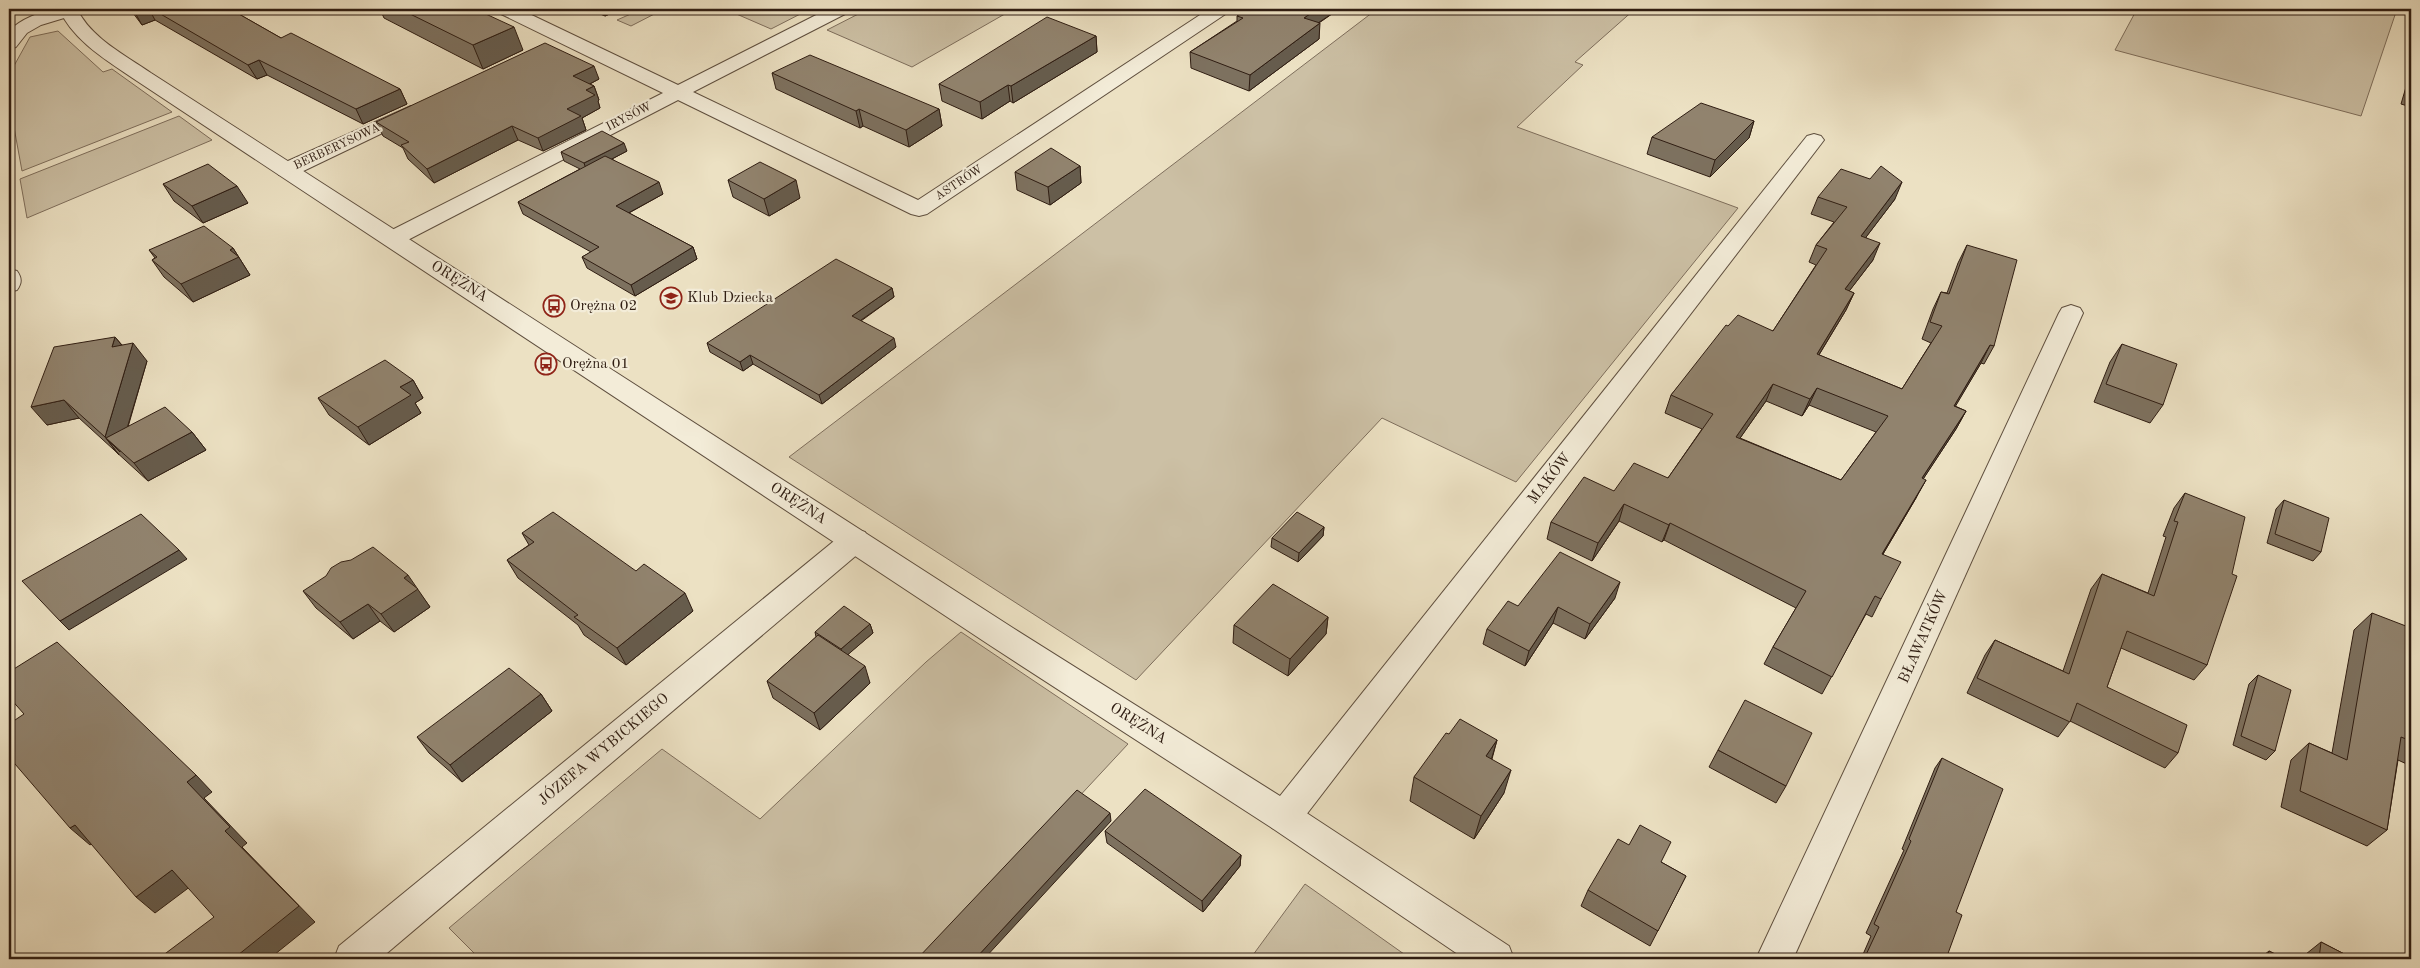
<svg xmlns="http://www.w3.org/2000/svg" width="2420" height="968" font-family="'Old Standard TT',serif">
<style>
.green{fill:#ccc0a5;stroke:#7e6e5c}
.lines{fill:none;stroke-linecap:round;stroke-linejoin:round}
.minor-casing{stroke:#5e4e3e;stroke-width:2}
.tertiary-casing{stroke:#5e4e3e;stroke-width:2}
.minor{fill:#f3ecd8;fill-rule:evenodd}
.tertiary{fill:#f3ecd8;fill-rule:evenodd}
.wall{fill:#7d715f;stroke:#2f1d12;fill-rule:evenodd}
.shaded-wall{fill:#665c4d;stroke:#2f1d12}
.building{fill:#91836e;stroke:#2f1d12;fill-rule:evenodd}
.labels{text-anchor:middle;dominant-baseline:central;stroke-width:4.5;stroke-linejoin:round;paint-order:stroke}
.far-street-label{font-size:12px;fill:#2f1d12;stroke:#f3ecd8}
.street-label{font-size:15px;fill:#2f1d12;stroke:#f3ecd8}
.poi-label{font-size:15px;fill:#2f1d12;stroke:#f3ecd8;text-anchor:start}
</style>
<rect width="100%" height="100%" fill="#ece1c3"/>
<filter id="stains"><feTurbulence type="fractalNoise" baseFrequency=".004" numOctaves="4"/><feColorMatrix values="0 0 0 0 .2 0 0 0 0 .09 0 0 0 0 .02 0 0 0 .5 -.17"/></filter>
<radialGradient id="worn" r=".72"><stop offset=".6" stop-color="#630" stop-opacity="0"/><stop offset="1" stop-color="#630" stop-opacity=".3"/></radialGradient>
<g class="green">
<polygon points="642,9 664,9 631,26 617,20"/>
<polygon points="725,9 810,9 771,29"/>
<polygon points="868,9 1004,9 1010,11 912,67 827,30"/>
<polygon points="1377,9 1635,9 1575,62 1583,65 1517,127 1738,208 1516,482 1382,418 1136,680 789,457"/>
<polygon points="2137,9 2397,9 2361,116 2115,50"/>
<polygon points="58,31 103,72 112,69 172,112 22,171 9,100 9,81 10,73 30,37"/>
<polygon points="179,116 212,140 27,218 20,179"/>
<polygon points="961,632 1128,744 928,959 480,959 449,928 662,749 760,819 926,662"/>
<polygon points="1305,884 1411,959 1250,959"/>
</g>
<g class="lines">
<g class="minor-casing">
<g id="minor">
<path d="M55,9H76L77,11L74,15L41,25L27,33L16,47L9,49V31C22,18 38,13 55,9Z"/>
<polygon points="496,9 519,9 678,85 828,9 850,9 847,13 693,92 918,200 1209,9 1230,9 1227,13 927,214 919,216 911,214 678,100 400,244 392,246 384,244 381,239 384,234 663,93 499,13"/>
<polygon points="411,106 418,108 421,112 418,116 295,175 287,176 279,175 276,170 279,165"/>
<polygon points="1814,134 1821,136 1824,140 1821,144 1296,828 1284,832 1272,828 1267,817 1272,806 1807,136"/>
<path d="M9,269L17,271C22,278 22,283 17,290L9,292Z"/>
<polygon points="2071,305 2080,308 2083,313 1793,959 1756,959 2059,313 2062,308"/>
<polygon points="855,529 865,532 869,540 865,548 380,959 334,959 339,946 845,532"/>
</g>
</g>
<g class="tertiary-casing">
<path id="tertiary" d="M59,9H77C91,38 125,55 151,73L1013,628L1296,806L1509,946L1514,959H1465L1272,828L991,646L137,81C108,61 74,42 59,9Z"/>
</g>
<use href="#minor" class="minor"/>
<use href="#tertiary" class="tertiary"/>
</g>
<g class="wall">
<polygon points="130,9 230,9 281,38 400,89 407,104 363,124 267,75 257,79 155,20 142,25"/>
<polygon points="380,9 475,9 523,50 483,69 384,18"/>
<polygon points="588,9 621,9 605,16"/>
<polygon points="1339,9 1319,23 1319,39 1249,91 1191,68 1190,52 1237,21 1237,16"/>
<polygon points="1096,36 1097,52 1013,103 1010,101 982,119 942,101 939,84"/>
<polygon points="2411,70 2411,107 2401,104"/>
<polygon points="772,73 939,109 942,126 909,147 863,126 860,128 776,89"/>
<polygon points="599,79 590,84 594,86 599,100 598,101 600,108 582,118 586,130 543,151 518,140 434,183 408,159 403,148 383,136 376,122"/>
<polygon points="1754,121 1749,138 1710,177 1647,154 1652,137"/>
<polygon points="627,151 612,159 663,194 629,213 693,247 697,259 635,296 587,268 582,257 591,252 523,214 518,202 580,169 564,161 561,152"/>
<polygon points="1080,166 1081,183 1050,205 1017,190 1015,172"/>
<polygon points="728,180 800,198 769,216 733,197"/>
<polygon points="163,184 248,203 203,223 174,201"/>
<path d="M1818,197L1895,199L1866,237L1873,260L1849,291L1854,293L1846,310L1819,355L1902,389L1931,343L1922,339L1933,309L1941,292L1947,293L1958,263L1967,245L1994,346L1984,364L1981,363L1955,406L1966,411L1956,429L1923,479L1916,498L1883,554L1881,599L1872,617L1866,614L1822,694L1764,664L1773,647L1796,608L1664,540L1662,542L1619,521L1592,561L1547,539L1551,522L1614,491L1668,478L1702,429L1665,413L1671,395L1728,326L1773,331L1816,265L1809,262L1816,245L1834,222L1811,214ZM1766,401L1802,416L1809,405L1876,432L1841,480L1740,438Z"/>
<polygon points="233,248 250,275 193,302 164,277 152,260 155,258 149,250"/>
<polygon points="892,288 894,297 861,321 896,347 822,404 753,364 743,371 710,352 707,343"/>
<polygon points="115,337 122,345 147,361 128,427 192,432 206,450 148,481 79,418 47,425"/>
<polygon points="2122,344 2163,405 2150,423 2094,402 2110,362"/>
<polygon points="413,380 423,398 415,403 421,413 369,445 329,415 318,398"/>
<polygon points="2185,493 2207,665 2194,680 2121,648 2107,687 2178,753 2165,768 2070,721 2058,737 1967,693 1985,655 1995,640 2063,671 2091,589 2102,574 2148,593 2166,537 2163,536 2174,508"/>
<polygon points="2284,500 2321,552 2313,561 2267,543 2276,509"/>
<polygon points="1324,527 1323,536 1298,562 1271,547 1272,538"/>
<polygon points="522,533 693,611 626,665 584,635 578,625 518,578 507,560 529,545"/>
<polygon points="416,588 430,607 394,632 380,621 353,639 316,608 303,591"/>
<polygon points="1615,598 1585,639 1553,623 1525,666 1483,644 1487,629 1518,606"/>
<polygon points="2372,613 2408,689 2411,690 2411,766 2398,760 2387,830 2367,846 2281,807 2291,760 2309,743 2332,753 2354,630"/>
<polygon points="1328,617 1326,634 1288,676 1233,643 1234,625"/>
<polygon points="870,624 873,633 848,654 870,683 820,730 773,698 767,681 816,637 815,632"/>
<polygon points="2258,675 2275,751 2266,760 2233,745 2249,684"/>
<polygon points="541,694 552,711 462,782 429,753 417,737"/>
<polygon points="1449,734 1497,740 1492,759 1504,793 1474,839 1410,801 1414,777"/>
<polygon points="1718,750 1786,786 1776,803 1709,767"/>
<polygon points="1942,758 1956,912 1946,959 1861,959 1871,936 1866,933 1904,850 1902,849 1935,768"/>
<polygon points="1105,831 1241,855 1240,866 1203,912 1107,843"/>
<polygon points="1661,862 1686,876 1650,946 1581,906 1588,890"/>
<polygon points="2321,942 2354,959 2299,959 2301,959 2301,958"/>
<polygon points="2269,951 2285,959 2259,959"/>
</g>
<g class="shaded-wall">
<polygon points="139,9 149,9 155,20 142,25 134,11"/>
<polygon points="603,9 621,9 605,16"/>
<polygon points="1317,9 1339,9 1303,33 1304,18"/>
<polygon points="1320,23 1319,39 1249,91 1250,75"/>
<polygon points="514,27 523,50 483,69 473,45"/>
<polygon points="1096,36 1097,52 1013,103 1011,86"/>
<polygon points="259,60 267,75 257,79 248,65"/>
<polygon points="594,66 599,79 578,90 573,76"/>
<polygon points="1008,85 1010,101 982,119 980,102"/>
<polygon points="594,86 599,100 598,101 600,108 582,118 586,130 543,151 538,138 586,90"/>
<polygon points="400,89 407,104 363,124 356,109"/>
<polygon points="859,109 863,126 860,128 856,111"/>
<polygon points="939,109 942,126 909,147 906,130"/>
<polygon points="1754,121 1749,138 1710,177 1715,160"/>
<polygon points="512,126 518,140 434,183 427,169"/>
<polygon points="624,143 627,151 587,172 584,163"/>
<polygon points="1080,166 1081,183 1050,205 1048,187"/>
<polygon points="796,180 800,198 769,216 764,199"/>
<polygon points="659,182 663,194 621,217 616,206"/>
<polygon points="1902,182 1895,199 1854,253 1861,236"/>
<polygon points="237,186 248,203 203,223 192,206"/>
<polygon points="1880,243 1873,260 1837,307 1845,289"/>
<polygon points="693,247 697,259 635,296 631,285"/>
<polygon points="233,248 250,275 193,302 181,284"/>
<polygon points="892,288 894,297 854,325 852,316"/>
<polygon points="1854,293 1846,310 1809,371 1817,354"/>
<polygon points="115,337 129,354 112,347"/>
<polygon points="894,338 896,347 822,404 819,395"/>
<polygon points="133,343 147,361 120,452 106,438 119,455 105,437"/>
<polygon points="1990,345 1981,363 1945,424 1954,406"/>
<polygon points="750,355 753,364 743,371 740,362"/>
<polygon points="413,380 423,398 415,403 421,413 369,445 358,427 400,387"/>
<polygon points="1773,384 1766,401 1729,454 1736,437"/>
<polygon points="1817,388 1809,405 1802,416 1810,399"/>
<polygon points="64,400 79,418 47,425 31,407"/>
<polygon points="1966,411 1956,429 1912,496 1922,478"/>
<polygon points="192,432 206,450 148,481 134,463"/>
<polygon points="1926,480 1916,498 1873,571 1882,554"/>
<polygon points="1624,504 1619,521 1592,561 1598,543"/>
<polygon points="1670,523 1664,540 1662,542 1669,525"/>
<polygon points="1324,527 1323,536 1298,562 1299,553"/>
<polygon points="179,550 187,559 69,630 60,621"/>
<polygon points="408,575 430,607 394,632 381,614 404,578"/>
<polygon points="1620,582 1615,598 1585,639 1590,624"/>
<polygon points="685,593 693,611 626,665 617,648"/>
<polygon points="368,604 380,621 353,639 340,622"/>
<polygon points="1558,607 1553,623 1525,666 1529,651"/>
<polygon points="1328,617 1326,634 1288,676 1290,659"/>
<polygon points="870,624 873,633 844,658 841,649"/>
<polygon points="865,666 870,683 820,730 814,713"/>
<polygon points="541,694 552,711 462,782 450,765"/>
<polygon points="1497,740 1490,764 1486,756"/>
<polygon points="1511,770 1504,793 1474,839 1481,816"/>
<polygon points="196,775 212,792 204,798 247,843 242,847 315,922 269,959 233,959 225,831 187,782"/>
<polygon points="1110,813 1111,821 984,959 975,959"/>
<polygon points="75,825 94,842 90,845 70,828"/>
<polygon points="1241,855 1240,866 1203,912 1202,901"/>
<polygon points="172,870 191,886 155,913 136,897"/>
</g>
<g class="building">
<polygon points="152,9 230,9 281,38 291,33 400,89 356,109 259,60 248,65"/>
<polygon points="400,9 475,9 514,27 473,45"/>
<polygon points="1247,9 1317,9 1304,18 1320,23 1250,75 1190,52 1243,18 1237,16"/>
<polygon points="1047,17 1096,36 1011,86 1008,85 980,102 939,84"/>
<polygon points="545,43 594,66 573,76 594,86 586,90 595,95 567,109 581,116 538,138 512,126 427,169 401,145 409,142 376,122"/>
<polygon points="810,55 939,109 906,130 859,109 856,111 772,73"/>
<polygon points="1701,103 1754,121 1715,160 1652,137"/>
<polygon points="602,131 624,143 584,163 561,152"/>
<polygon points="1051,148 1080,166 1048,187 1015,172"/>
<polygon points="605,156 659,182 616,206 693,247 631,285 582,257 599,247 518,202"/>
<polygon points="760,162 796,180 764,199 728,180"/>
<polygon points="208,164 237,186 192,206 163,184"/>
<path d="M1881,166L1902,182L1861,236L1880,243L1845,289L1854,293L1817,354L1902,389L1942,326L1930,322L1941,292L1949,294L1967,245L2017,260L1994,346L1990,345L1954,406L1966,411L1922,478L1926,480L1882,554L1901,562L1881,599L1875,596L1832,677L1773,647L1806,591L1670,523L1669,525L1624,504L1598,543L1551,522L1584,477L1614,491L1634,463L1668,478L1713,414L1671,395L1726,325L1728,326L1738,315L1773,331L1827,249L1816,245L1847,207L1818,197L1841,169L1870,179ZM1773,384L1810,399L1817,388L1888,416L1841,480L1736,437Z"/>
<polygon points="204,226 233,248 230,250 239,257 181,284 152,260 157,257 149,250"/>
<polygon points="836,259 892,288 852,316 894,338 819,395 750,355 740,362 707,343"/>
<polygon points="115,337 112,347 133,343 105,437 64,400 31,407 54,347"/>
<polygon points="2122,344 2177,364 2163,405 2106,384"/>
<polygon points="385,360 413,380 400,387 411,395 358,427 318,398"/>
<polygon points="165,407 192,432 134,463 106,438"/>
<polygon points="2185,493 2245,517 2232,574 2237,576 2207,665 2127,631 2107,687 2187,725 2178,753 2077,703 2070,722 1977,678 1995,640 2069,674 2102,574 2154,596 2178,522 2174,521"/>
<polygon points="2284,500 2329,518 2321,552 2275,534"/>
<polygon points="553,512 636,571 644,564 685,593 617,648 574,617 578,615 507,560 534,542 522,533"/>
<polygon points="1297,512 1324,527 1299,553 1272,538"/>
<polygon points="141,514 179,550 60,621 22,581"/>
<polygon points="373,547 408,575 404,578 418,589 381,614 368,604 340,622 303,591 326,576 331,568 341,562 351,560"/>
<polygon points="1560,552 1620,582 1590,624 1558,607 1529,651 1487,629 1508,601 1518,606"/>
<polygon points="1273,584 1328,617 1290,659 1234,625"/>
<polygon points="844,606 870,624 841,649 815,632"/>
<polygon points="2372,613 2411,628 2411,659 2408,689 2411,690 2411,741 2401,737 2387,830 2300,791 2309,743 2347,760"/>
<polygon points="818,635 865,666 814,713 767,681"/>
<polygon points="57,642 196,775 187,782 230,827 225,831 299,906 233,959 158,959 214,917 172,870 136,897 75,825 70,828 9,757 9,724 24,714 9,697 9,672"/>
<polygon points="509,668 541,694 450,765 417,737"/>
<polygon points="2258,675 2291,690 2275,751 2241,736"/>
<polygon points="1745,700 1812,733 1786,786 1718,750"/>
<polygon points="1460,719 1497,740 1486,756 1511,770 1481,816 1414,777 1446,733 1449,734"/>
<polygon points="1942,758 2003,789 1956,912 1962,915 1946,959 1864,959 1879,927 1874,924 1911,841 1909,839"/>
<polygon points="1145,789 1241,855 1202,901 1105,831"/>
<polygon points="1077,790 1110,813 975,959 917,959"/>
<polygon points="1640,825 1671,842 1661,862 1686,876 1658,931 1588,890 1618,839 1629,845"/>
<polygon points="2321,942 2354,959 2319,959"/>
<polygon points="2269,951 2285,959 2267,959"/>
</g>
<defs>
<g id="school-ring" transform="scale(1.125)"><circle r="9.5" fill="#f3ecd8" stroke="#8f2418" stroke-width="1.5"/><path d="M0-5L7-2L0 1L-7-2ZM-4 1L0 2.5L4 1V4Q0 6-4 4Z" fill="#8f2418"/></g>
<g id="bus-ring" transform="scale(1.125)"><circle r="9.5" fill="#f3ecd8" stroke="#8f2418" stroke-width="1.5"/><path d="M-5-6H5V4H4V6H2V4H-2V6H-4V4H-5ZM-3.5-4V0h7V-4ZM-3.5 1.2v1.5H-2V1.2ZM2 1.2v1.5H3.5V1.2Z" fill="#8f2418"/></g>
</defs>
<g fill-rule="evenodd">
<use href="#school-ring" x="671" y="298"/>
<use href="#bus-ring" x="554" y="306"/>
<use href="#bus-ring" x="546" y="364"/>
</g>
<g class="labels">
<g class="far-street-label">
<text transform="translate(629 117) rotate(-27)">IRYSÓW</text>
<text transform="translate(337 147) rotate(-25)">BERBERYSOWA</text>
<text transform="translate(959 183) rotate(-33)">ASTRÓW</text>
</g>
<g class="street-label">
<text transform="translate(459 282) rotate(32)">ORĘŻNA</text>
<text transform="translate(1550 479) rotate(-52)">MAKÓW</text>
<text transform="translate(798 504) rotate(33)">ORĘŻNA</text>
<text transform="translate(1924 637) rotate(-66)">BŁAWATKÓW</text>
<text transform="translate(1138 724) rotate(32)">ORĘŻNA</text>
<text transform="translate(604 750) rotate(-40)">JÓZEFA WYBICKIEGO</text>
</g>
<g class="poi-label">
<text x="687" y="298">Klub Dziecka</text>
<text x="570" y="306">Orężna 02</text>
<text x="562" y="364">Orężna 01</text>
</g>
</g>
<rect width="2420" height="968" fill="none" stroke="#ece1c3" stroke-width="30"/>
<rect x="10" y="10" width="2400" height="948" fill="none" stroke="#2f1d12" stroke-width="2.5"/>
<rect x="15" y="15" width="2390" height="938" fill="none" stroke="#2f1d12"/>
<rect width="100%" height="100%" filter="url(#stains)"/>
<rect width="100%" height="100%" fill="url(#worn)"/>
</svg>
